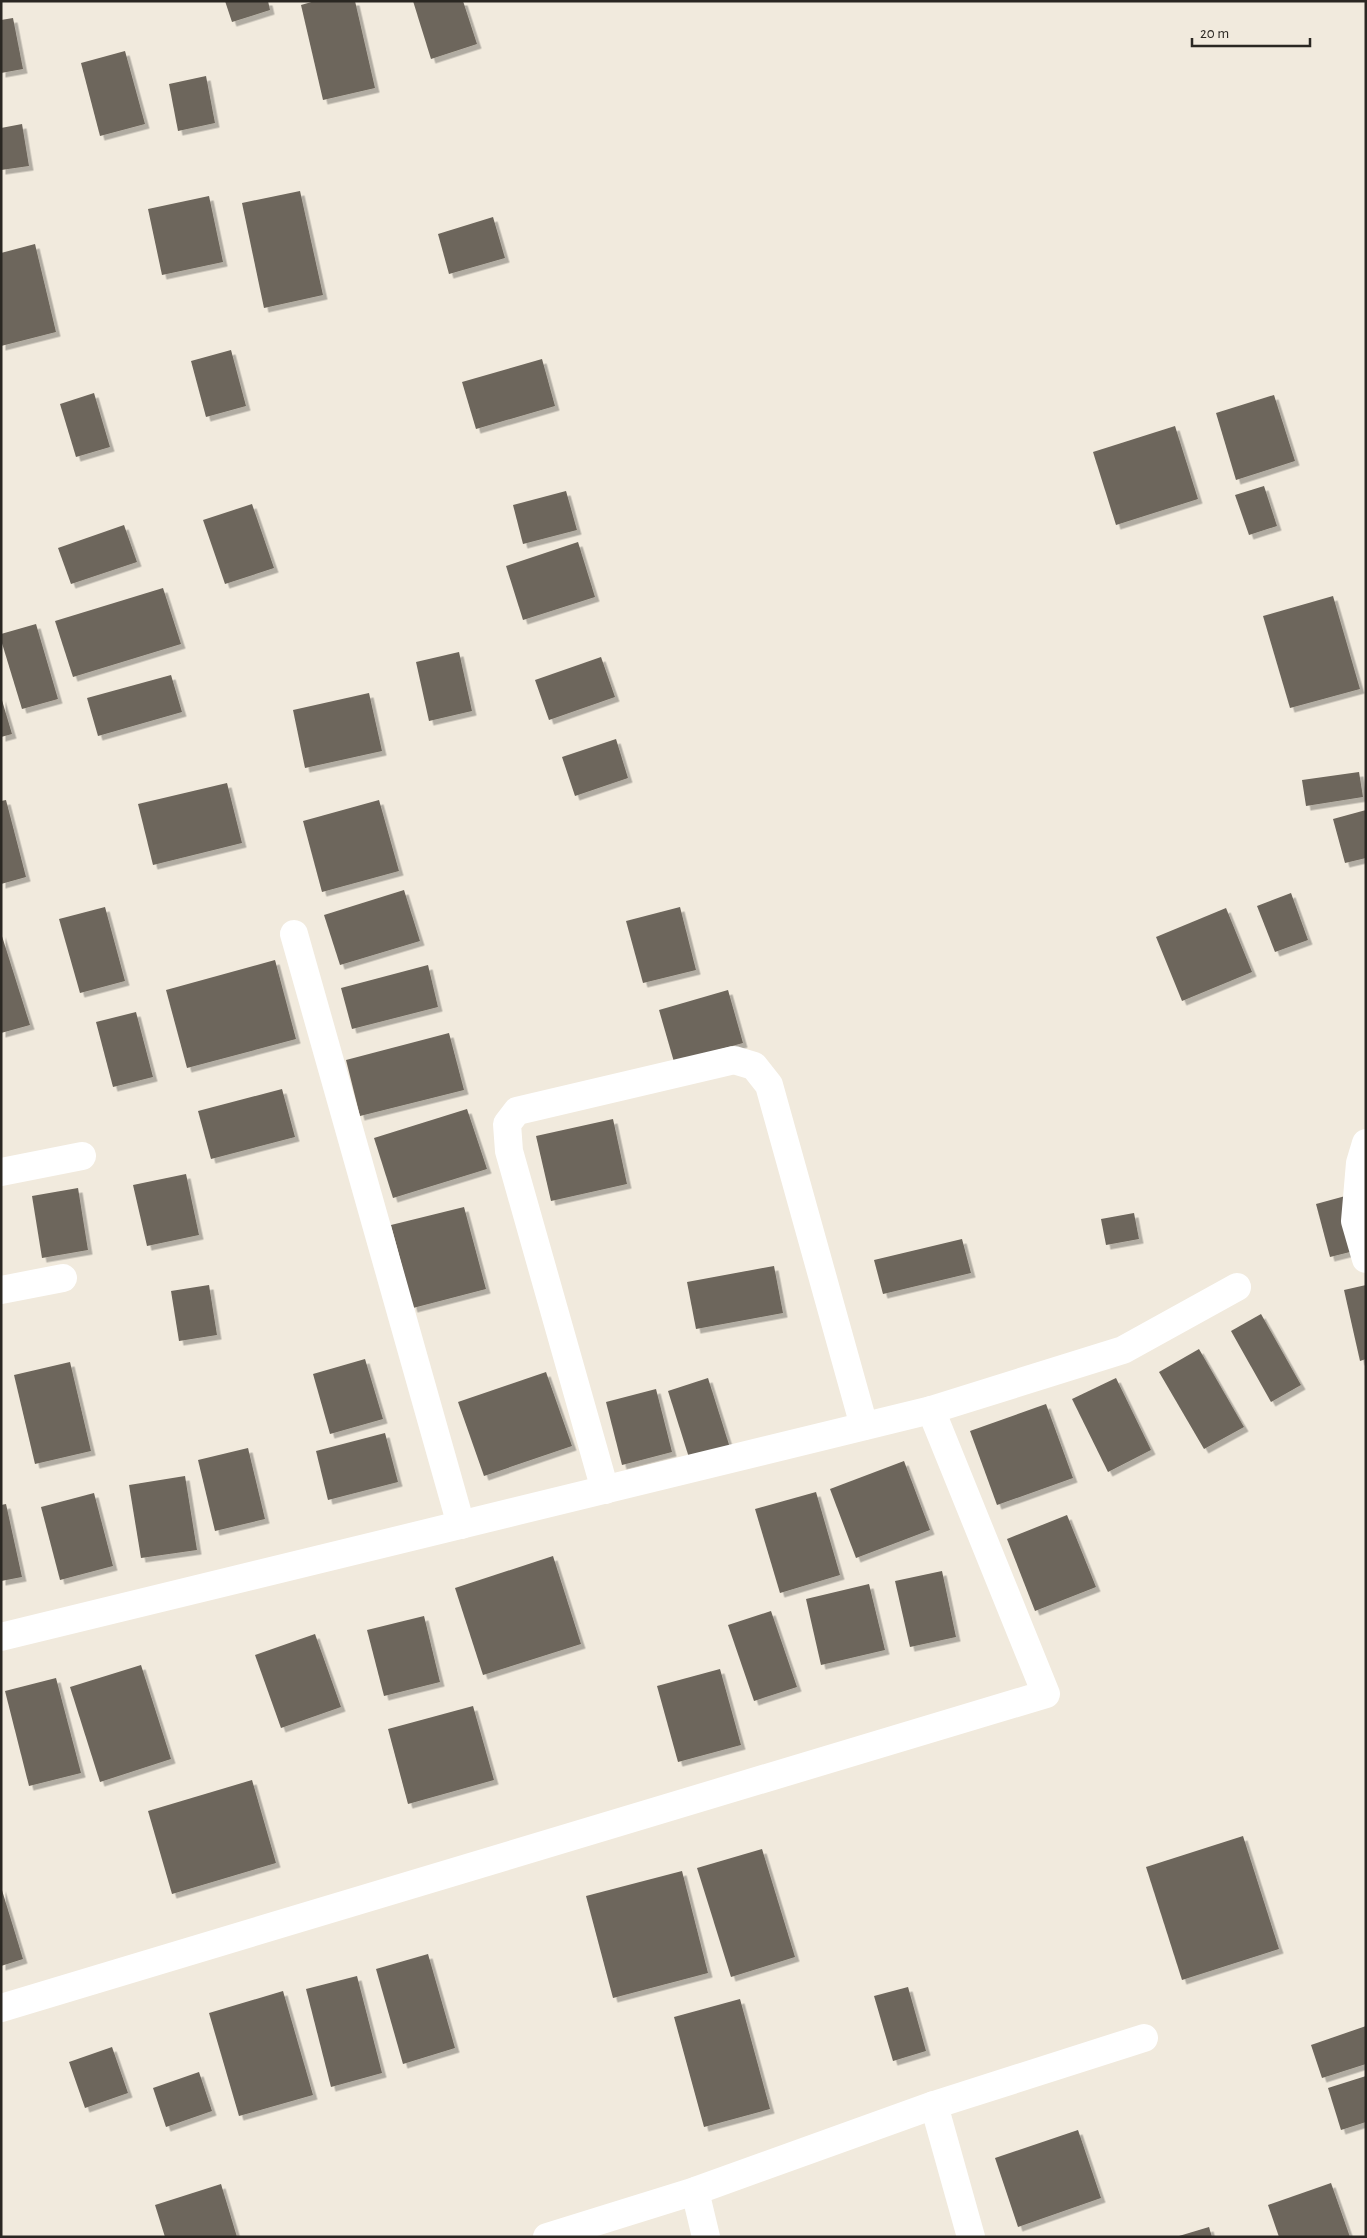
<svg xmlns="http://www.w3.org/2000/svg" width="1367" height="2238" font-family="'Alegreya Sans',sans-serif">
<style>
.building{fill:#6d665b;filter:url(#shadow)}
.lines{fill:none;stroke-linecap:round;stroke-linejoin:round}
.minor{stroke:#fff;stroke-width:28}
</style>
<defs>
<filter id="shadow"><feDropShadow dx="4.5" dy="4.5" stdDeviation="0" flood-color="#0004"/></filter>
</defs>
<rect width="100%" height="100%" fill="#f1eadd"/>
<g class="building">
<polygon points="225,1 268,1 270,10 232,22"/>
<polygon points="315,1 355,1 375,88 323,100 301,5"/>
<polygon points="413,1 463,1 477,44 431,59"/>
<polygon points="13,18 23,69 1,73 1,20"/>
<polygon points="125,51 145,124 100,136 81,63"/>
<polygon points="206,76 215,123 178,131 169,84"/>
<polygon points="22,124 29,166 1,170 1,128"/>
<polygon points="300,191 323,295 264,308 242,203"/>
<polygon points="209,196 223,262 162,275 148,209"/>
<polygon points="493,217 505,258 449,274 438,234"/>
<polygon points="35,244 56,332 1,346 1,253"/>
<polygon points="231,350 246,406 206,417 191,361"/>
<polygon points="542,359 555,406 476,429 462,382"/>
<polygon points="94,393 110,447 76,457 60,404"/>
<polygon points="1274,395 1295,461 1236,480 1216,413"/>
<polygon points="1175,426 1198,499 1116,525 1093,452"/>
<polygon points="1264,486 1277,526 1249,535 1235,495"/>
<polygon points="566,491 577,530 523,544 513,505"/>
<polygon points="252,504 274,568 225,584 203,520"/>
<polygon points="124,525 137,562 71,584 58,548"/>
<polygon points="578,542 595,597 523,620 506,566"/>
<polygon points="163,588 181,644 73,677 55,621"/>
<polygon points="1333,596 1360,689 1290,708 1263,616"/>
<polygon points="36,624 58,699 22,709 1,640 1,634"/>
<polygon points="459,652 472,711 429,721 416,662"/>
<polygon points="601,657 615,697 549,720 535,680"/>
<polygon points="171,675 182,712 98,736 87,698"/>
<polygon points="369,693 382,751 305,768 293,710"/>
<polygon points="1,697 12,734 1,737"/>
<polygon points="616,739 628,778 575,796 562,757"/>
<polygon points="1359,772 1363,797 1306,806 1302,780"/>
<polygon points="227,783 242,843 153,865 138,804"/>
<polygon points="6,800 26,877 1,884 1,801"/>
<polygon points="379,800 399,871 322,892 303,821"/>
<polygon points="1366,810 1366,858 1345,863 1333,819"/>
<polygon points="404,890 420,941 340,965 324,915"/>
<polygon points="1291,893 1308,940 1275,952 1257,906"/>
<polygon points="105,907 125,981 80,993 59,919"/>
<polygon points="680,907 696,970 643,983 626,921"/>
<polygon points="1226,908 1252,972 1182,1001 1156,937"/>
<polygon points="1,933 30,1025 1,1033"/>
<polygon points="275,960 296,1039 187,1068 166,990"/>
<polygon points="428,965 438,1007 352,1029 341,988"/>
<polygon points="728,990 743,1043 674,1062 659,1010"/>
<polygon points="136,1012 153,1077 113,1087 96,1022"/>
<polygon points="449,1033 464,1090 360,1116 346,1060"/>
<polygon points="282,1089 295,1137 211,1159 198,1111"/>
<polygon points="467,1109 487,1169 393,1198 374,1138"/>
<polygon points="613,1119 627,1184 551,1201 536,1136"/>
<polygon points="186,1174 199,1235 147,1246 133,1185"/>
<polygon points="78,1188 88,1250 42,1258 32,1196"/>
<polygon points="1360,1192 1366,1248 1330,1257 1316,1204"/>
<polygon points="464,1207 486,1289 413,1308 391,1225"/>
<polygon points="1134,1213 1139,1239 1106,1245 1101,1219"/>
<polygon points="962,1239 971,1273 883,1294 874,1260"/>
<polygon points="774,1266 783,1313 696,1329 687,1282"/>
<polygon points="209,1285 217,1335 179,1341 171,1291"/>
<polygon points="1366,1285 1366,1359 1360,1361 1344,1290"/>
<polygon points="1261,1314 1301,1385 1271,1402 1231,1331"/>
<polygon points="1199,1349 1244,1427 1204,1449 1159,1372"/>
<polygon points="365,1359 383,1419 330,1434 313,1374"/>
<polygon points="70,1362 91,1451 35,1464 14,1375"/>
<polygon points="546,1372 572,1446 484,1476 458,1402"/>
<polygon points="708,1378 731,1451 691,1464 668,1391"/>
<polygon points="1116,1378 1151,1450 1108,1472 1072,1399"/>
<polygon points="656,1389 672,1452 622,1465 606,1402"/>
<polygon points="1046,1404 1073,1478 997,1505 970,1431"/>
<polygon points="385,1433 398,1482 328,1500 316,1451"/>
<polygon points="248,1448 265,1519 215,1531 198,1460"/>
<polygon points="904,1461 930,1530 856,1558 830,1489"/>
<polygon points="185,1476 197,1550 141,1558 129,1485"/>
<polygon points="816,1492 840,1575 780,1593 755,1509"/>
<polygon points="94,1493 113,1566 60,1580 41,1507"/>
<polygon points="6,1504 22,1577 1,1581 1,1505"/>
<polygon points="1067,1515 1096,1587 1035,1611 1007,1539"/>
<polygon points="553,1556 581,1644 483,1675 455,1588"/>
<polygon points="942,1571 956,1637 910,1647 895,1581"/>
<polygon points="869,1584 885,1650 821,1665 806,1599"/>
<polygon points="771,1611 797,1687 754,1701 728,1625"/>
<polygon points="424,1616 440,1682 384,1696 367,1630"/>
<polygon points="315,1634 341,1707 281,1728 255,1655"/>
<polygon points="141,1665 171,1759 100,1782 70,1687"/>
<polygon points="720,1669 741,1745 678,1762 657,1686"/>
<polygon points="56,1678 81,1773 29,1786 5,1691"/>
<polygon points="473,1706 494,1780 408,1804 388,1729"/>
<polygon points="252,1780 276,1863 172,1894 148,1811"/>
<polygon points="1243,1836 1279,1949 1182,1980 1146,1867"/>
<polygon points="762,1849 795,1957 731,1977 697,1868"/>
<polygon points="682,1871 708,1973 613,1998 586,1896"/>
<polygon points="1,1887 23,1959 1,1966"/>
<polygon points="428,1954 455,2048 403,2064 376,1969"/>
<polygon points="357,1976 382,2073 331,2087 306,1989"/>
<polygon points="908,1987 926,2051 893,2061 874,1996"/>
<polygon points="283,1991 313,2095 239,2116 209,2013"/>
<polygon points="740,1999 770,2109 704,2127 674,2017"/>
<polygon points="1366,2026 1366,2064 1322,2078 1311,2045"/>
<polygon points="112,2047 128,2093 85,2108 69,2062"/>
<polygon points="199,2072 212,2111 166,2127 153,2088"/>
<polygon points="1366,2076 1366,2122 1341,2130 1328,2088"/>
<polygon points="1078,2130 1101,2198 1018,2227 995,2158"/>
<polygon points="1331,2183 1350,2237 1279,2237 1268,2205"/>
<polygon points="221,2184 237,2237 165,2237 155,2205"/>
<polygon points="1209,2227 1212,2237 1179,2237 1179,2236"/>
</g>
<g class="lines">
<g class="minor">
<polyline points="294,934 461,1525"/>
<polyline points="1366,1143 1360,1163 1355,1221 1366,1259"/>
<polyline points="1,1172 82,1156"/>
<polyline points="1,1290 63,1278"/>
<polyline points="605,1490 509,1151 507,1124 517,1111 734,1060 754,1066 769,1085 864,1426"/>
<polyline points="1,1637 931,1410 1123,1350 1237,1287"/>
<polyline points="1,2008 1046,1694 931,1410"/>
<polyline points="934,2105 971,2237"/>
<polyline points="695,2191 706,2237"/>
<polyline points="547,2237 695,2191 934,2105 1144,2038"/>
</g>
</g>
<rect width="1367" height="2238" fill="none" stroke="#2a2722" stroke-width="5"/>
<path d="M1192 38v8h118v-8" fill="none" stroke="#2a2722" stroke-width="2.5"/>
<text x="1200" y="38" font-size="15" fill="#2a2722" stroke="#f1eadd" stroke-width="4" paint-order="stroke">20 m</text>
</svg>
